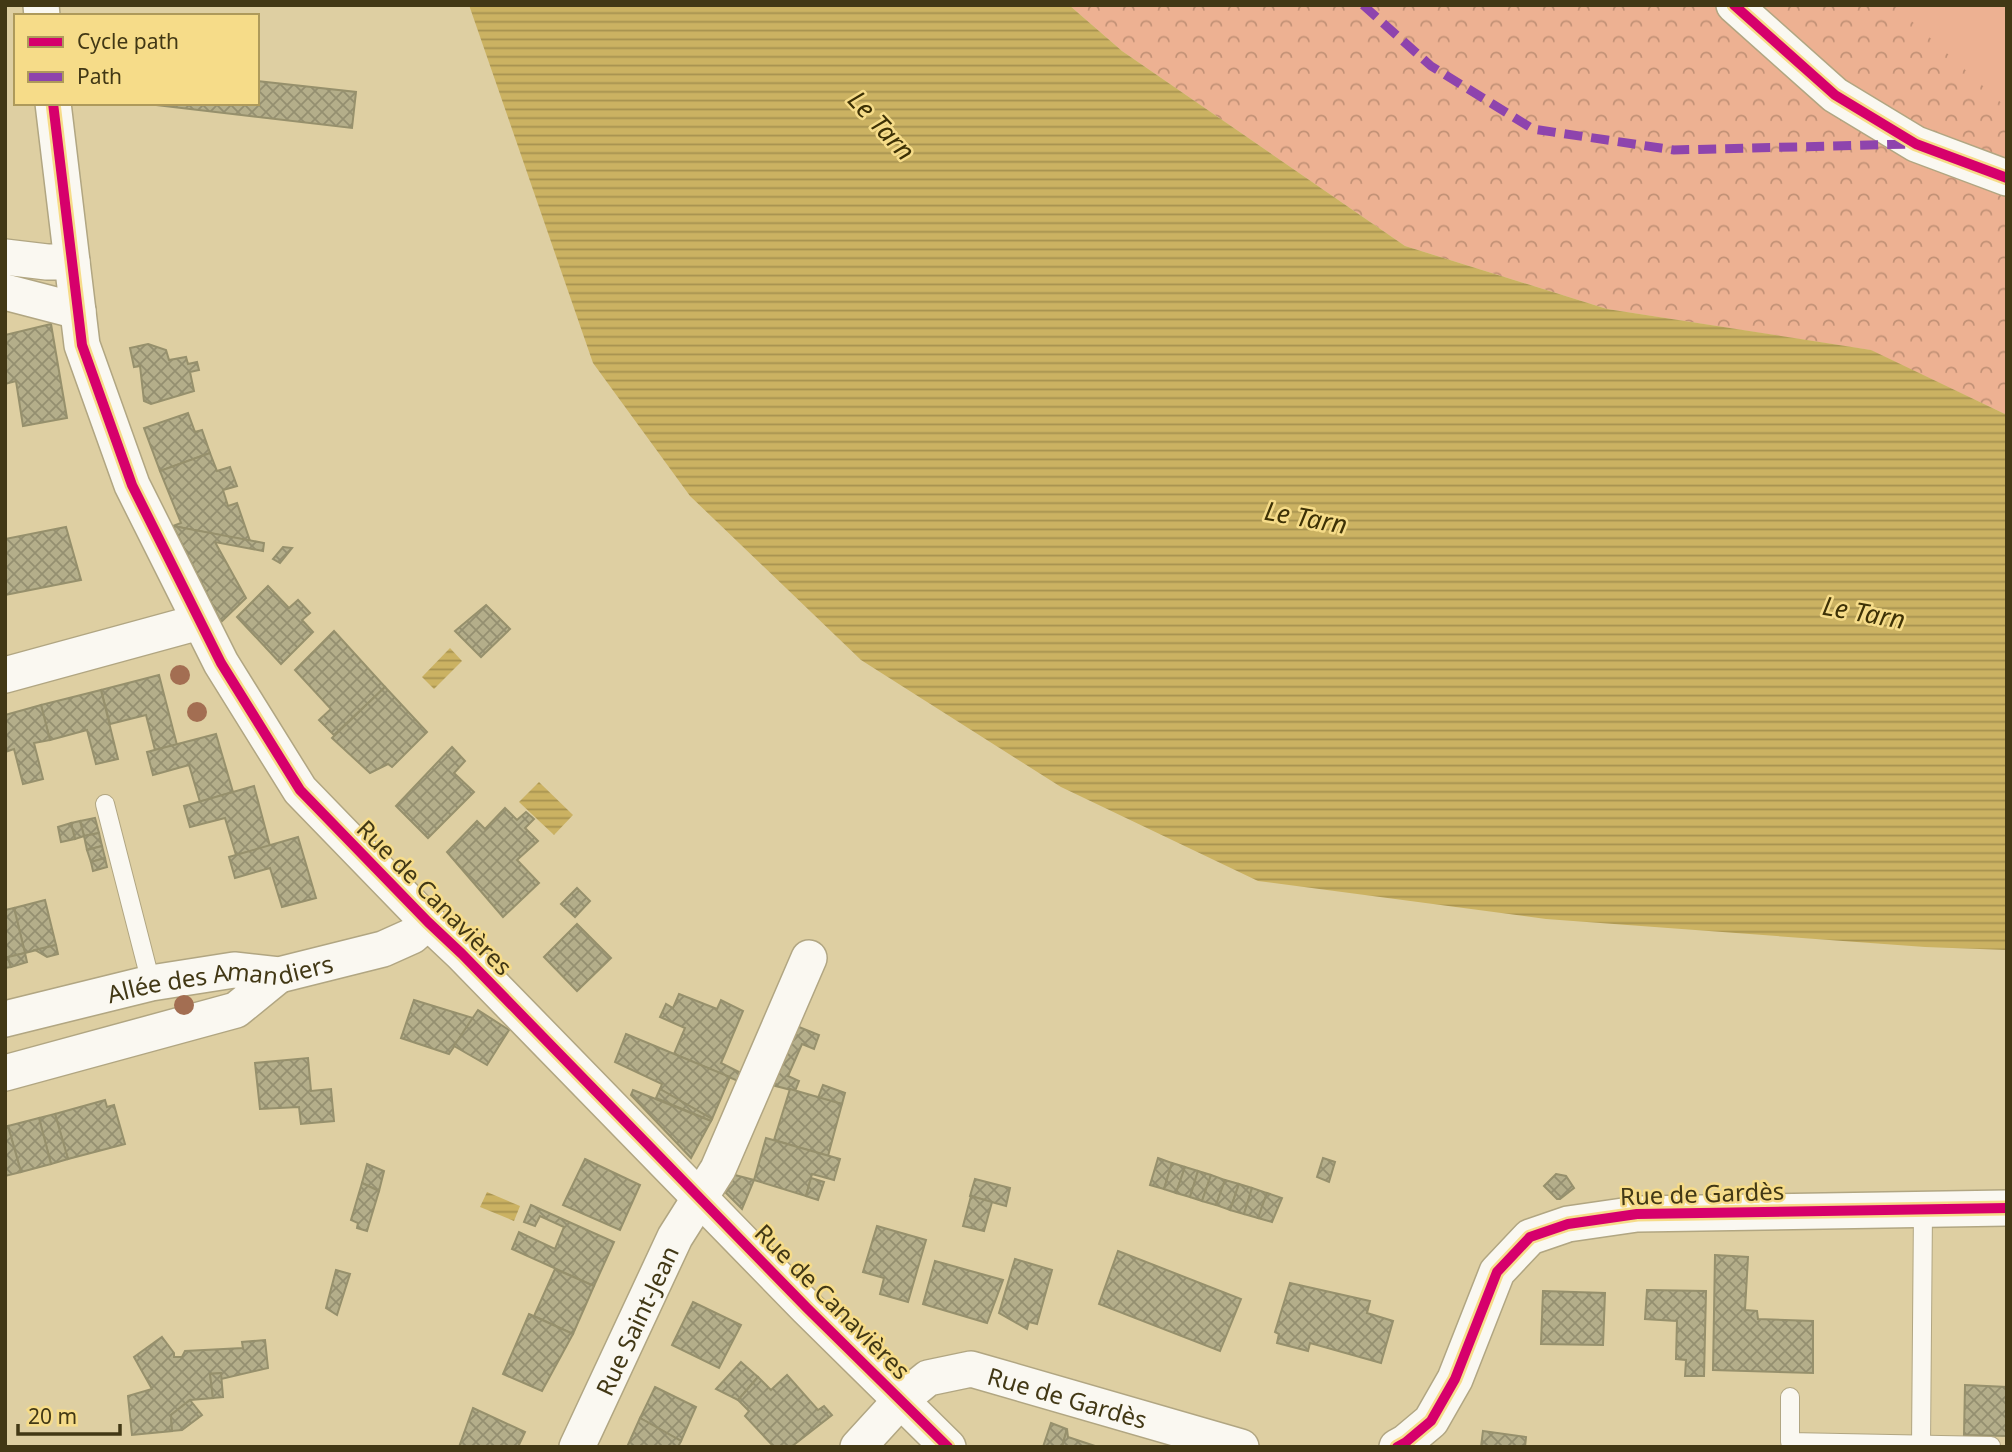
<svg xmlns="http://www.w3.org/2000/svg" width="2012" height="1452" font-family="'Noto Sans',sans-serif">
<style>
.park{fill:url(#park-crowns)}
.garden{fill:#edb192}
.water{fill:url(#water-rules)}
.building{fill:url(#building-cross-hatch);stroke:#96906c;stroke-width:2}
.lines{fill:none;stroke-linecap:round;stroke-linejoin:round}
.service-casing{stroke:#b1a682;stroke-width:20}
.minor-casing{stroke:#b1a682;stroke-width:38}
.service{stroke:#faf8f1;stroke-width:18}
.minor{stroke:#faf8f1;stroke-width:35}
.quiet{stroke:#8e44ad;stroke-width:9;stroke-dasharray:18 9;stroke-linecap:butt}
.cycleway-casing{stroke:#f6dc89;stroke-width:15}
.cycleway{stroke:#d6006c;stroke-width:10}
.tree{fill:#a36e52}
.labels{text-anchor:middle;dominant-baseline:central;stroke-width:5;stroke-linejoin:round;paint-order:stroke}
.street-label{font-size:24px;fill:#423815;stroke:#f6dc89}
.water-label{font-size:26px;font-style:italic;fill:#3d3106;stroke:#f6dc89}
</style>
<defs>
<pattern id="park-crowns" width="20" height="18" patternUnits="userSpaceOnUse" patternTransform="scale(1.75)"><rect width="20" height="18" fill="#edb192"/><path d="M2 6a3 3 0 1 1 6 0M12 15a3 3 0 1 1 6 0" fill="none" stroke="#c29176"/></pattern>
<pattern id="water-rules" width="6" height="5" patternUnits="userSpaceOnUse" patternTransform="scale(1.75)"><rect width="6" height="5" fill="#cbb262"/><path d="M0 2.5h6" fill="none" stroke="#a69250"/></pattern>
<pattern id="building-cross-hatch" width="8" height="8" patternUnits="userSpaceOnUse" patternTransform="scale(1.75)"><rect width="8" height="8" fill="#b4ae8a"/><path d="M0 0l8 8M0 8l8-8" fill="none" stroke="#948f70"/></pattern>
</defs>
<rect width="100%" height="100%" fill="#decfa2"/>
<polygon class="park" points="1069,5 2007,5 2007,415 1870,350 1607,309 1405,246 1122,51"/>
<polygon class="garden" points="1894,5 2007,5 2007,108"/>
<g class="water">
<polygon points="469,5 1069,5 1122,51 1405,246 1607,309 1871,350 2007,415 2007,950 1925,947 1546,919 1258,881 1061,787 861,660 690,496 593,363"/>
<polygon points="450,648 462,661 434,689 422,677"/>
<polygon points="539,782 573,815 554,835 519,802"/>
<polygon points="487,1192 520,1206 514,1221 480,1207"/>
</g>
<g class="building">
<polygon points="257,81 356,92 352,128 139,103 257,103"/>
<polygon points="51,324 67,418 23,426 16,381 5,384 5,335"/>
<polygon points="148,344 166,350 169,360 186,357 188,364 197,362 199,370 190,372 194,391 151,404 144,401 140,366 134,367 130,348"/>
<polygon points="188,413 195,432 202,430 210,453 160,471 144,428"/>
<polygon points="210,453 217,471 230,467 237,486 223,490 228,506 237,503 250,541 173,526 181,523 160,471"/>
<polygon points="173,526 264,543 263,551 215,542 246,598 221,622"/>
<polygon points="66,527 81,580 5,595 5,539"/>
<polygon points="283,547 292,548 280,563 273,559"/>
<polygon points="268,586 289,608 298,600 310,613 302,620 313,632 281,664 237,617"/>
<polygon points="486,605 510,629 481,657 455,631"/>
<polygon points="334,631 385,687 334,735 319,720 331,709 295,670"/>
<polygon points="159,675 177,745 155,750 146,715 110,724 101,690"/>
<polygon points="385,687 427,732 392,767 388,764 370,773 332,738"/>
<polygon points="101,690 118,759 96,764 87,730 50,740 41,705"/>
<polygon points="41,705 50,740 34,743 43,779 23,784 14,749 5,752 5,715"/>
<polygon points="216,734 233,792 200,802 189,765 153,775 147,752"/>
<polygon points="452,747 465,761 454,773 474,792 428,838 396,806"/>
<polygon points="254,786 270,846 236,855 225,818 190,827 184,806"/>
<polygon points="505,808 517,820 526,812 534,819 525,828 538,841 517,860 539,883 503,917 447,852 477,821 485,829"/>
<polygon points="95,818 99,833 84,836 80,821"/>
<polygon points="80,821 84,836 75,839 71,823"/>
<polygon points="71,823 75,839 61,842 58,827"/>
<polygon points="99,833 102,846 87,850 84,836"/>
<polygon points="298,837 316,898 282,907 270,868 235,878 229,857"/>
<polygon points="102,846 105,858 91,862 87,850"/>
<polygon points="105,858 107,867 93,871 91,862"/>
<polygon points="577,888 590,901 575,917 561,904"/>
<polygon points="45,900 56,945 25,953 14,908"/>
<polygon points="14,908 25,953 8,957 11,967 5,968 5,910"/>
<polygon points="577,924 611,958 577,991 544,957"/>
<polygon points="56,945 58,954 47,957 35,950"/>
<polygon points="25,953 27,962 11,967 8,957"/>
<polygon points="679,994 717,1009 721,1000 743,1011 721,1063 741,1073 738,1081 674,1054 685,1028 660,1017 666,1004 673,1008"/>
<polygon points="414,1000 473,1018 449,1054 401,1038"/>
<polygon points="478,1010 509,1030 487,1065 454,1046"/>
<polygon points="794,1025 819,1035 814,1049 802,1044 788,1076 799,1081 795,1091 768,1084"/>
<polygon points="626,1034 730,1077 712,1119 660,1089 662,1084 615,1062"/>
<polygon points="308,1058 311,1091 331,1089 334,1121 301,1124 299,1107 260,1109 255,1063"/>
<polygon points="823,1085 845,1093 842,1104 818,1098"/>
<polygon points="660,1089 712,1119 711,1121 656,1098"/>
<polygon points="790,1089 842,1104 828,1156 774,1140"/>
<polygon points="633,1090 711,1121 691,1158 631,1095"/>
<polygon points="105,1100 107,1107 114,1105 125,1144 68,1159 55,1114"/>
<polygon points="55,1114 68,1159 51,1164 39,1118"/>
<polygon points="39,1118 51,1164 21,1172 8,1126"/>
<polygon points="8,1126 21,1172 5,1176 5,1127"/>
<polygon points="766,1138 840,1159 834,1180 812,1174 806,1196 754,1180"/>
<polygon points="1158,1158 1172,1163 1164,1189 1150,1185"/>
<polygon points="1323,1158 1335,1162 1329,1182 1317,1177"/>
<polygon points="585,1159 640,1185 620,1230 563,1205"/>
<polygon points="1172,1163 1185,1167 1176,1193 1164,1189"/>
<polygon points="367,1164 384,1171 379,1191 362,1183"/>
<polygon points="1185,1167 1198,1171 1190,1197 1176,1193"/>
<polygon points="1198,1171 1211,1175 1202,1201 1190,1197"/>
<polygon points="731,1174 754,1180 742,1209 726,1193"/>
<polygon points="1556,1174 1566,1176 1574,1188 1560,1199 1557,1199 1544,1186"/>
<polygon points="1211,1175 1225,1180 1216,1205 1202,1201"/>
<polygon points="811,1178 824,1182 818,1200 806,1196"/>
<polygon points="975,1179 1010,1188 1006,1206 970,1196"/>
<polygon points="1225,1180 1239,1184 1230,1210 1216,1205"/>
<polygon points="362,1183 379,1191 367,1231 357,1228 358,1223 351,1220"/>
<polygon points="1239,1184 1252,1188 1244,1214 1230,1210"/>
<polygon points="1252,1188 1267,1193 1258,1218 1244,1214"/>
<polygon points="1267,1193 1282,1198 1272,1222 1258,1218"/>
<polygon points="971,1196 992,1202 984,1231 963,1226"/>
<polygon points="531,1205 614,1242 594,1286 512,1249 519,1232 555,1249 564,1227 540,1216 535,1226 524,1222"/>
<polygon points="877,1226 926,1240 908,1302 880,1294 884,1278 863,1272"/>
<polygon points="1118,1251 1241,1299 1220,1351 1099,1304"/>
<polygon points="1715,1255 1748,1257 1745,1310 1757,1311 1758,1319 1813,1321 1813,1373 1713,1370"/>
<polygon points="1015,1259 1052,1270 1037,1324 1029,1322 1027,1329 999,1313"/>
<polygon points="935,1261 1003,1280 987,1323 923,1304"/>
<polygon points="555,1269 594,1286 573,1334 534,1316"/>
<polygon points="336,1270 350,1274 337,1315 326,1308"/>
<polygon points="1290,1283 1370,1301 1367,1313 1393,1321 1381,1363 1310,1343 1308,1351 1277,1343 1279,1334 1275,1332"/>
<polygon points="1647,1290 1706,1291 1704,1376 1685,1376 1686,1360 1676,1359 1677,1321 1645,1319"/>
<polygon points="1543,1291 1605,1293 1603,1345 1541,1344"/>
<polygon points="693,1302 741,1325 719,1368 672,1345"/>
<polygon points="529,1314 573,1334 542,1391 503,1374"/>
<polygon points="162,1337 174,1353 174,1357 182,1357 185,1351 243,1348 242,1342 265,1340 268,1368 221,1379 221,1373 210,1374 213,1398 190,1400 171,1415 172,1431 132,1435 128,1396 152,1389 134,1357"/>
<polygon points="741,1362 758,1377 738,1400 716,1389"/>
<polygon points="221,1373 223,1397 213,1398 210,1374"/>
<polygon points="787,1375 818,1410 824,1406 832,1415 791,1447 774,1447 745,1416 749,1411 738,1400 758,1377 771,1390"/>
<polygon points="1965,1385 2007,1387 2007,1436 1964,1435"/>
<polygon points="655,1387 696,1407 681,1441 640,1418"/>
<polygon points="190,1400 202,1415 182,1430 172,1431 171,1415"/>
<polygon points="473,1408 525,1432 518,1447 459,1447"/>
<polygon points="640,1418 681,1441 678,1447 627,1447"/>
<polygon points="1051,1423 1067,1429 1062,1447 1043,1447"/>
<polygon points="1067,1429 1068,1437 1098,1447 1062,1447"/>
<polygon points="1483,1431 1526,1437 1525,1447 1481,1447"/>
</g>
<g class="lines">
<g class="service-casing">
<g id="service">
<polyline points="105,804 151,983"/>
<polyline points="1790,1397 1790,1442 1991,1446"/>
<polyline points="1921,1447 1923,1209"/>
</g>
</g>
<g class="minor-casing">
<g id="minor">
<polyline points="41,5 42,16"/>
<polyline points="1734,5 1835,95 1916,144 2007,178"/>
<polyline points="53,103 82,345 132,485 221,663 300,790 428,922 462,954 807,1308 948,1447"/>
<polyline points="5,257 47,262 72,262"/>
<polyline points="5,292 78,311"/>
<polyline points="5,675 199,622"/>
<path id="s1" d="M5,1019L151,983L234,970L279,975L383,949L412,936L428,922"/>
<polyline points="5,1073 236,1010 279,975"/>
<path id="s2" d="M577,1447L675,1237L718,1169L809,958"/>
<path id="s3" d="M858,1447L901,1400L928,1378L971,1369L1241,1447"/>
<polyline points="1397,1447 1406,1442 1431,1421 1455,1379 1497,1272 1530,1237 1568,1224 1637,1214 2007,1208"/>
</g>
</g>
<use href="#service" class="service"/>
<use href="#minor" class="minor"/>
<polyline class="quiet" points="1363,5 1431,66 1533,129 1674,150 1911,144"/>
<g class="cycleway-casing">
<g id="cycleway">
<polyline points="1734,5 1835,95 1916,144 2007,178"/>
<polyline points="53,103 82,345 132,485 221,663 300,790 428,922 462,954 807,1308 948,1447"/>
<polyline points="1397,1447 1406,1442 1431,1421 1455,1379 1497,1272 1530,1237 1568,1224 1637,1214 2007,1208"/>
</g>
</g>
<use href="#cycleway" class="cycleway"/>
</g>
<g class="tree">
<circle cx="180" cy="675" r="10"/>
<circle cx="197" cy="712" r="10"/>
<circle cx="184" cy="1005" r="10"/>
</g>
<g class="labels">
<g class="street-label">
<text transform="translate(435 897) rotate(45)">Rue de Canavières</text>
<text stroke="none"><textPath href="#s1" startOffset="220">Allée des Amandiers</textPath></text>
<text transform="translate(1702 1193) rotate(-2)">Rue de Gardès</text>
<text transform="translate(833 1301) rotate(45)">Rue de Canavières</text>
<text stroke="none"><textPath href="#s2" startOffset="140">Rue Saint-Jean</textPath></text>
<text stroke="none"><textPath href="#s3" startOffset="243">Rue de Gardès</textPath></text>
</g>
<g class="water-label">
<text transform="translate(882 125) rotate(47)">Le Tarn</text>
<text transform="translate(1306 517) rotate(10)">Le Tarn</text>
<text transform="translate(1864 612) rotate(10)">Le Tarn</text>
</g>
</g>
<rect width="2012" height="1452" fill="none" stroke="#423815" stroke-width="14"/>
<rect x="14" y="14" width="245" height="91" fill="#f6dc89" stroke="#ae9a5b" stroke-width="2"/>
<rect x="28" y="37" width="35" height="10" fill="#d6006c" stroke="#ae9a5b" stroke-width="2"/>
<text x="77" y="49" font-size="21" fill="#423815">Cycle path</text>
<rect x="28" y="72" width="35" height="10" fill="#8e44ad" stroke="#ae9a5b" stroke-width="2"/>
<text x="77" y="84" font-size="21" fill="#423815">Path</text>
<path d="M18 1424v10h102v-10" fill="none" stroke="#423815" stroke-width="3.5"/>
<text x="28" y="1424" font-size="21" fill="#423815" stroke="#f6dc89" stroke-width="5" paint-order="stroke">20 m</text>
</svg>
